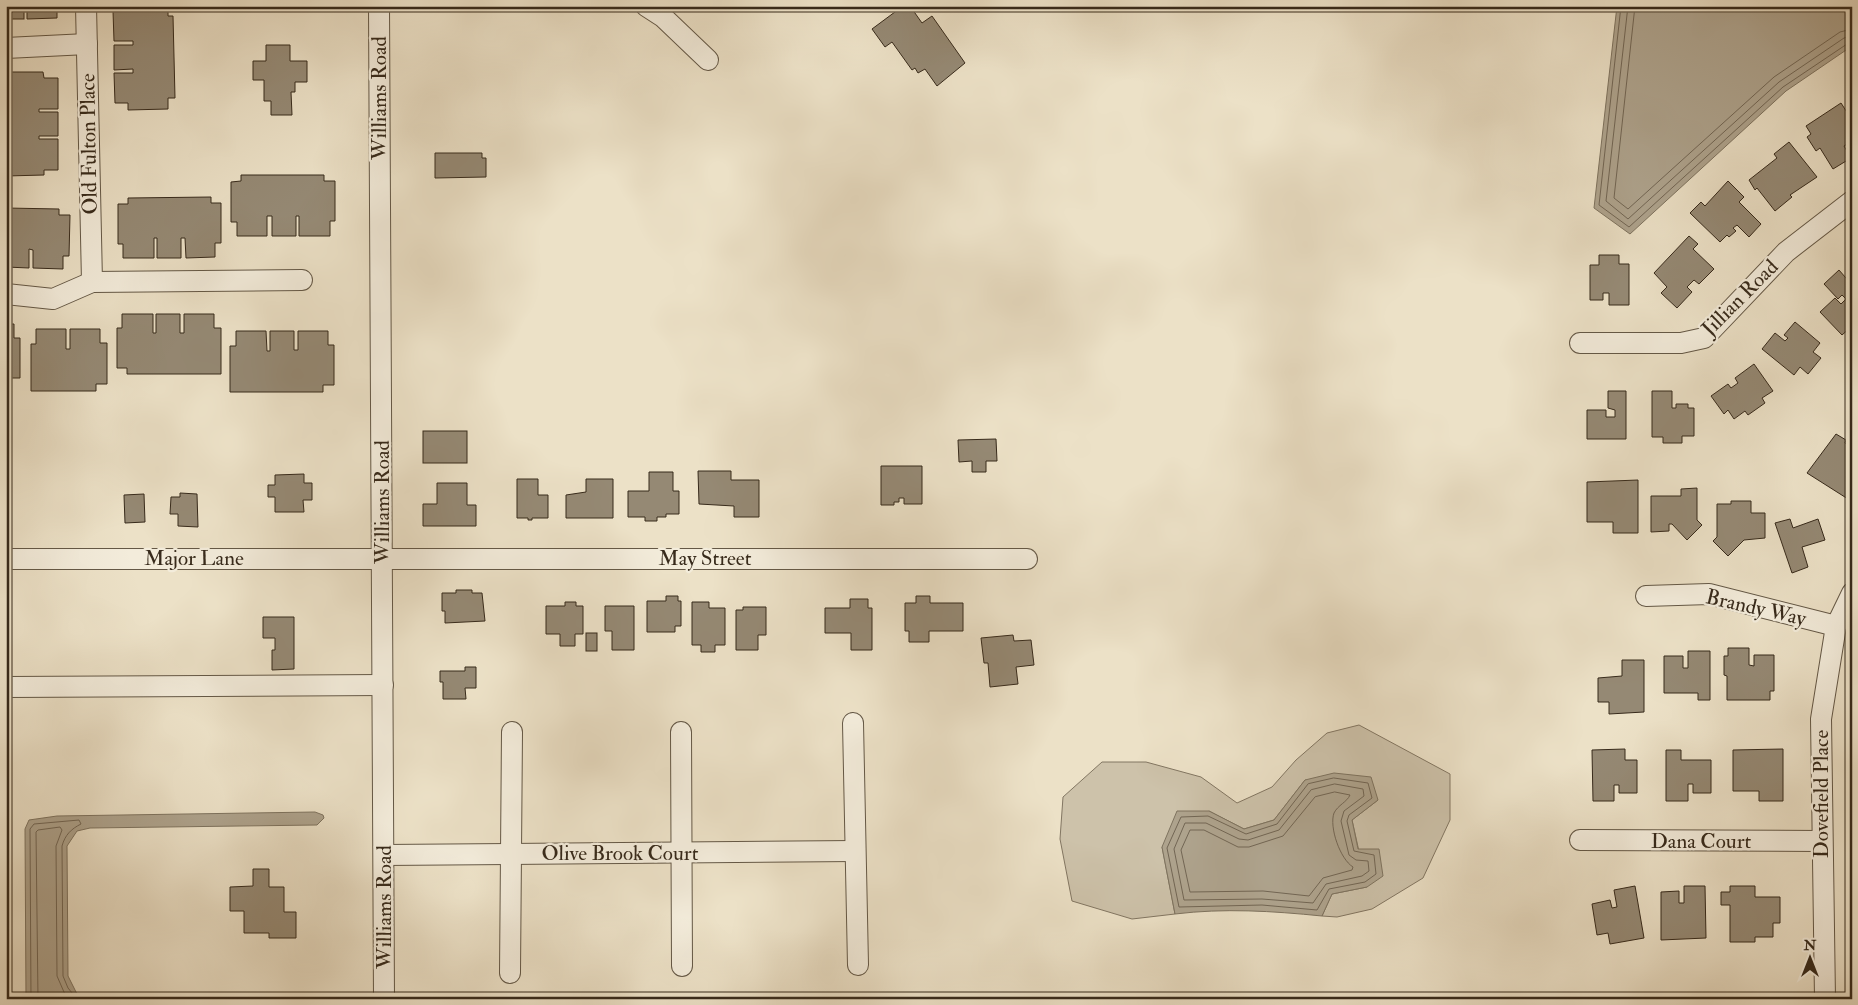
<svg xmlns="http://www.w3.org/2000/svg" width="1858" height="1005" font-family="'IM FELL Double Pica',serif">
<style>
.green{fill:#cdc2aa;stroke:#827662}
.water{fill:#aea38d;stroke:#7e735f}
.lines{fill:none;stroke-linecap:round;stroke-linejoin:round}
.shore{stroke:#726654;stroke-width:1}
.building{fill:#958974;stroke:#372a1b}
.street-casing{stroke:#645846;stroke-width:22}
.street{stroke:#f3ecdb;stroke-width:20}
.labels{text-anchor:middle;dominant-baseline:central;stroke-width:4.5;stroke-linejoin:round;paint-order:stroke}
.street-label{font-size:21px;fill:#372a1b;stroke:#f3ecdb}
</style>
<rect width="100%" height="100%" fill="#ece1c7"/>
<filter id="stains"><feTurbulence type="fractalNoise" baseFrequency=".004" numOctaves="4"/><feColorMatrix values="0 0 0 0 .2 0 0 0 0 .09 0 0 0 0 .02 0 0 0 .5 -.17"/></filter>
<radialGradient id="worn" r=".72"><stop offset=".6" stop-color="#630" stop-opacity="0"/><stop offset="1" stop-color="#630" stop-opacity=".3"/></radialGradient>
<polygon class="green" points="1359,725 1450,774 1450,820 1423,878 1372,909 1337,917 1322,916 1332,894 1367,887 1352,820 1378,800 1305,780 1274,820 1244,829 1209,811 1162,847 1175,914 1132,919 1072,901 1060,839 1063,797 1102,762 1146,762 1201,777 1237,803 1272,787 1296,760 1327,733"/>
<g class="water">
<polygon points="1617,6 1852,6 1852,46 1786,91 1630,234 1594,208"/>
<path d="M1334,773L1371,777L1378,800L1352,820L1358,849H1379L1383,876L1367,887L1332,894L1322,916C1272,911 1224,908 1175,914L1162,847L1177,811H1209L1244,829L1274,820L1305,780Z"/>
<polygon points="315,812 323,815 324,818 317,825 90,828 77,831 67,846 68,976 77,994 86,996 319,994 328,999 26,999 25,829 29,820 57,816"/>
</g>
<g class="lines">
<g class="shore">
<polyline points="1621,6 1599,205 1629,227 1783,87 1847,44 1852,43"/>
<polyline points="1628,6 1606,201 1628,219 1779,82 1844,38 1852,36"/>
<polyline points="1635,6 1614,198 1628,209 1774,77 1840,32 1852,29"/>
<polygon points="1334,778 1368,783 1372,798 1349,815 1347,821 1354,851 1374,855 1376,874 1365,882 1329,889 1317,910 1262,905 1179,907 1167,848 1181,817 1208,816 1246,834 1277,824 1308,784"/>
<polygon points="1335,784 1363,789 1364,796 1344,811 1341,821 1349,855 1356,860 1368,861 1369,871 1362,876 1326,884 1313,903 1262,899 1184,900 1174,849 1185,823 1206,823 1239,839 1248,840 1279,830 1311,790"/>
<path d="M1335,792L1350,795C1347,802 1338,805 1334,813C1329,827 1340,859 1353,867L1352,870L1323,878L1309,896L1263,891L1190,892L1181,850L1190,830H1204L1238,847H1249L1283,836L1315,797Z"/>
<path d="M31,999L30,829L34,824L79,820L81,824C71,829 65,835 62,846L63,976L68,988L77,999"/>
<polyline points="38,999 36,832 38,830 60,827 62,830 56,846 57,976 67,999"/>
</g>
</g>
<g class="building">
<rect x="6" y="6" width="18" height="13"/>
<polygon points="27,6 57,6 57,18 27,19"/>
<polygon points="127,6 168,6 168,16 173,16 175,98 168,98 168,109 128,110 128,103 115,103 114,73 133,73 133,69 114,70 114,45 133,45 133,41 114,41 113,11 127,11"/>
<rect x="436" y="6" width="65" height="3"/>
<polygon points="903,6 910,6 922,23 932,16 965,63 937,86 925,69 918,73 915,68 912,70 892,42 885,47 872,29"/>
<polygon points="266,45 290,45 290,61 307,61 307,82 295,82 295,92 291,92 292,115 271,115 271,101 264,101 264,80 253,80 253,61 266,61"/>
<polygon points="6,72 43,72 44,78 58,78 58,109 39,109 39,112 58,112 58,136 39,136 39,139 58,139 58,170 44,170 44,175 6,176"/>
<polygon points="1841,103 1852,120 1852,145 1850,142 1844,146 1851,158 1833,169 1820,148 1816,151 1807,137 1811,134 1806,126"/>
<polygon points="1789,142 1817,177 1790,195 1792,197 1775,211 1757,188 1755,190 1749,180 1777,158 1774,154"/>
<polygon points="435,153 482,153 482,158 486,158 486,177 435,178"/>
<polygon points="241,175 324,175 324,181 335,181 335,221 330,221 330,236 299,236 299,216 296,216 296,236 272,236 272,216 267,216 267,236 237,236 237,222 231,222 231,182 241,181"/>
<polygon points="1728,181 1744,197 1739,202 1761,224 1749,237 1737,225 1733,228 1736,231 1729,237 1727,235 1720,242 1690,213 1701,202 1705,206"/>
<polygon points="211,197 211,203 221,203 221,243 215,243 215,257 186,258 185,238 181,238 181,258 157,258 157,238 154,238 154,258 123,258 123,244 118,244 118,204 128,204 128,198"/>
<polygon points="6,208 59,209 59,215 70,215 69,256 63,256 63,269 33,268 33,250 29,249 29,268 6,267"/>
<polygon points="1689,236 1698,244 1693,249 1714,269 1699,284 1694,280 1687,287 1692,292 1677,308 1661,293 1667,287 1654,273"/>
<polygon points="1599,255 1619,255 1619,264 1629,264 1629,305 1609,305 1609,293 1603,293 1603,300 1590,300 1590,265 1599,265"/>
<polygon points="1839,270 1852,285 1852,326 1842,335 1820,312 1835,298 1841,304 1846,299 1842,295 1838,299 1824,284"/>
<polygon points="122,314 153,314 153,333 156,333 156,314 180,314 180,333 184,333 184,314 214,314 214,328 221,328 221,374 127,374 127,368 117,368 117,328 122,328"/>
<polygon points="1795,322 1820,343 1813,352 1821,358 1808,374 1800,367 1794,375 1762,349 1775,333 1785,341 1788,338 1784,335"/>
<polygon points="6,324 14,324 14,338 20,338 20,378 10,378 10,385 6,385"/>
<polygon points="36,329 66,329 66,349 70,349 70,329 100,329 100,343 107,343 107,384 96,384 96,391 31,391 31,344 36,344"/>
<polygon points="236,331 266,331 267,351 270,351 270,331 294,331 294,350 298,350 298,331 328,331 328,345 334,345 334,385 323,385 323,392 230,392 230,346 236,346"/>
<polygon points="1754,364 1773,391 1762,398 1765,403 1748,415 1745,411 1734,419 1728,410 1724,414 1711,396 1728,384 1731,388 1738,383 1735,378"/>
<polygon points="1608,391 1626,391 1626,439 1587,439 1587,410 1606,410 1606,417 1615,417 1615,410 1608,408"/>
<polygon points="1652,391 1672,391 1672,408 1676,408 1676,404 1688,404 1688,408 1694,408 1694,436 1682,436 1682,443 1663,443 1663,437 1652,437"/>
<rect x="423" y="431" width="44" height="32"/>
<polygon points="1836,434 1846,440 1845,443 1852,448 1852,469 1848,473 1852,475 1852,493 1848,499 1807,473"/>
<polygon points="996,439 997,461 986,461 986,472 972,472 972,461 959,462 958,440"/>
<polygon points="881,466 922,466 922,504 904,504 904,498 899,498 899,502 894,502 894,505 881,505"/>
<polygon points="698,471 731,471 731,480 759,480 759,517 734,517 734,506 699,504"/>
<polygon points="649,472 673,472 673,491 679,491 679,514 666,514 666,517 657,517 657,521 645,521 645,517 628,517 628,491 649,491"/>
<polygon points="304,474 304,483 312,483 312,500 303,500 304,512 275,512 275,497 268,497 268,485 275,485 275,475"/>
<polygon points="517,479 538,479 538,495 548,495 548,518 532,518 532,520 528,520 528,518 517,518"/>
<polygon points="586,479 613,479 613,518 566,518 566,495 586,492"/>
<polygon points="1638,480 1638,533 1613,533 1613,522 1587,522 1587,482"/>
<polygon points="437,483 467,483 467,505 476,505 476,526 423,526 423,504 437,504"/>
<polygon points="1697,488 1697,520 1702,525 1687,540 1672,524 1669,524 1669,531 1651,532 1651,496 1681,496 1681,489"/>
<polygon points="180,493 197,494 198,527 178,526 178,514 170,514 171,497 180,497"/>
<polygon points="144,494 145,522 125,523 124,495"/>
<polygon points="1731,501 1751,501 1751,513 1765,513 1765,538 1744,540 1728,556 1713,541 1717,537 1717,504 1731,504"/>
<polygon points="1790,519 1793,528 1818,519 1825,540 1802,547 1808,567 1792,573 1775,523"/>
<polygon points="456,590 472,590 472,593 482,593 485,621 445,623 445,611 442,611 442,593 456,593"/>
<polygon points="666,596 678,596 678,601 681,601 681,626 675,626 675,632 647,632 647,601 666,601"/>
<polygon points="916,596 930,596 930,603 963,603 963,631 929,631 929,642 909,642 909,631 905,631 905,603 916,603"/>
<polygon points="850,599 868,599 868,608 872,608 872,650 851,650 851,633 825,633 825,608 850,608"/>
<polygon points="565,602 576,602 576,606 583,606 583,634 575,634 575,646 560,646 560,634 546,634 546,606 565,606"/>
<polygon points="692,602 709,602 709,608 725,608 725,645 715,645 715,652 701,652 701,645 692,645"/>
<polygon points="605,606 634,606 634,650 612,650 612,631 605,631"/>
<polygon points="743,607 766,607 766,635 758,635 758,650 736,650 736,610 743,610"/>
<polygon points="263,617 294,617 294,669 272,670 272,650 275,650 275,638 263,638"/>
<rect x="586" y="633" width="11" height="18"/>
<polygon points="1013,635 1014,641 1031,640 1034,665 1016,667 1018,684 990,687 988,663 984,663 981,638"/>
<polygon points="1728,648 1749,648 1749,665 1754,666 1754,655 1774,655 1774,691 1770,691 1770,700 1727,700 1727,676 1724,675 1724,656 1728,656"/>
<polygon points="1688,651 1710,651 1710,700 1698,700 1698,693 1664,693 1664,656 1683,656 1683,668 1688,668"/>
<polygon points="1622,660 1644,660 1644,712 1609,714 1609,702 1598,702 1598,678 1622,676"/>
<polygon points="465,667 476,667 476,688 465,688 466,699 443,699 443,682 440,682 440,671 465,671"/>
<polygon points="1625,749 1625,760 1637,760 1637,793 1619,793 1619,785 1614,785 1614,801 1593,801 1592,750"/>
<polygon points="1783,749 1783,801 1759,801 1759,791 1733,791 1733,750"/>
<polygon points="1666,750 1681,750 1681,760 1711,760 1711,793 1693,793 1693,784 1688,784 1688,801 1666,801"/>
<polygon points="253,869 269,869 269,887 284,887 284,912 296,912 296,938 269,938 269,933 244,933 244,911 230,911 230,887 253,886"/>
<polygon points="1635,886 1644,938 1610,944 1608,933 1597,935 1592,904 1610,900 1612,908 1617,907 1614,890"/>
<polygon points="1684,886 1705,886 1706,938 1661,940 1661,892 1679,891 1679,903 1684,903"/>
<polygon points="1730,886 1755,886 1755,897 1780,897 1780,923 1773,923 1773,937 1755,937 1755,942 1730,942 1730,905 1721,905 1721,892 1730,892"/>
</g>
<g class="lines">
<g class="street-casing">
<g id="street">
<polyline points="86,6 92,282"/>
<polyline points="379,6 384,999"/>
<polyline points="646,6 663,17 708,60"/>
<polyline points="6,48 87,44"/>
<polyline points="6,294 53,299 92,282 302,280"/>
<polyline points="1580,343 1681,343 1704,338 1786,252 1852,201"/>
<polyline points="6,559 1027,559"/>
<polyline points="1646,596 1709,594 1836,626"/>
<polyline points="6,687 383,685"/>
<polyline points="853,723 858,965"/>
<polyline points="681,732 682,966"/>
<polyline points="1580,840 1822,841"/>
<polyline points="384,855 855,851"/>
<polyline points="510,973 512,732"/>
<polyline points="1825,999 1821,719 1836,626 1852,593"/>
</g>
</g>
<use href="#street" class="street"/>
</g>
<g class="labels">
<g class="street-label">
<text transform="translate(379 98) rotate(-90)">Williams Road</text>
<text transform="translate(89 144) rotate(-91)">Old Fulton Place</text>
<text transform="translate(1740 298) rotate(-45)">Jillian Road</text>
<text transform="translate(382 502) rotate(-90)">Williams Road</text>
<text x="194" y="558">Major Lane</text>
<text x="705" y="558">May Street</text>
<text transform="translate(1756 608) rotate(13)">Brandy Way</text>
<text transform="translate(1821 794) rotate(-90)">Dovefield Place</text>
<text x="1701" y="841">Dana Court</text>
<text x="620" y="853">Olive Brook Court</text>
<text transform="translate(384 907) rotate(-90)">Williams Road</text>
</g>
</g>
<rect width="1858" height="1005" fill="none" stroke="#ece1c7" stroke-width="25"/>
<rect x="8" y="8" width="1843" height="990" fill="none" stroke="#372a1b" stroke-width="2.5"/>
<rect x="12" y="12" width="1833" height="980" fill="none" stroke="#372a1b"/>
<g transform="translate(1810 958)" stroke="#f3ecdb" stroke-width="4" paint-order="stroke">
<path d="M0-4L9 19L0 12L-9 19Z" fill="#372a1b"/>
<text y="-8" font-size="14" font-weight="bold" text-anchor="middle" fill="#372a1b">N</text>
</g>
<rect width="100%" height="100%" filter="url(#stains)"/>
<rect width="100%" height="100%" fill="url(#worn)"/>
</svg>
